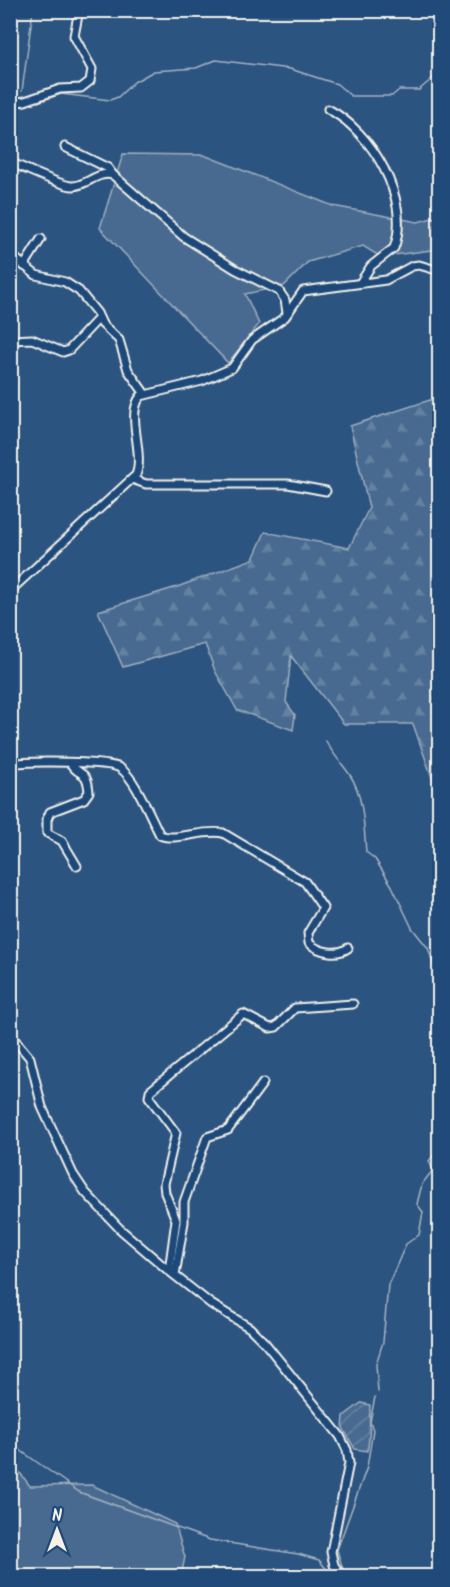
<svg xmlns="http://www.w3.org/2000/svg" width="450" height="1587" font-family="Kalam,sans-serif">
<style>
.grass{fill:#496b90;stroke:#9eaebc;stroke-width:1.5}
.forest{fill:url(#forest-firs);stroke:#9eaebc;stroke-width:1.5}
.garden{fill:url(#garden-furrows);stroke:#9eaebc;stroke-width:1.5}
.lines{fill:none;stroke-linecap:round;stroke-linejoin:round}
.stream{stroke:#a7b4c0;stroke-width:1.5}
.minor-casing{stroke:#f4f1e8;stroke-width:11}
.minor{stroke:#1f4a7a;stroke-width:7}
</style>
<defs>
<pattern id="forest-firs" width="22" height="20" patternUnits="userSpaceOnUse" patternTransform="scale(1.5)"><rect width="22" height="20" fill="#496b90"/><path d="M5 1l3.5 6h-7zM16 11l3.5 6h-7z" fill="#6481a0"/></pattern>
<pattern id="garden-furrows" width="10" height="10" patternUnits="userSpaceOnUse" patternTransform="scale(1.5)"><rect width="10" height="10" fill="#496b90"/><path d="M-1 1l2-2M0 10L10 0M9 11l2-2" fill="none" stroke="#6481a0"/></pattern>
</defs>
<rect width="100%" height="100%" fill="#2c5481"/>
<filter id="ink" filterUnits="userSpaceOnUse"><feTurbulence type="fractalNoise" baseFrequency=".0167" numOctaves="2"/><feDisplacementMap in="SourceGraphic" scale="12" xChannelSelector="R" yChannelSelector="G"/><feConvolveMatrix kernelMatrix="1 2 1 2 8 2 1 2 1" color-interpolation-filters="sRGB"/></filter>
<g filter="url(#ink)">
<g class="grass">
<polygon points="123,154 204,155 333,206 418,222 439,216 439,249 394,255 384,259 363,246 308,262 284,286 245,294 259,324 228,363 100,228"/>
<polygon points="11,1461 30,1486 92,1485 175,1524 185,1557 181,1576 11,1576"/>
</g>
<polygon class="forest" points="433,399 440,401 439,797 413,724 344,724 291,656 286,702 295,715 293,730 237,710 215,671 205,644 123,667 98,611 177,587 253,559 265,532 349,548 369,508 350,426"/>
<path class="garden" d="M361,1403L370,1405C369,1421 371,1435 367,1451L355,1449L343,1428L344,1416Z"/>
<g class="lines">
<g class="stream">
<polyline points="22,91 33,10"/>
<polyline points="38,102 61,94 110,100 118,97 134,82 154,71 196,68 216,60 290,69 337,84 351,96 392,96 399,90 419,90 440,72"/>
<polyline points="10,107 23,105"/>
<path d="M326,741C333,755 342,763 350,775C364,796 364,829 366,852L375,859L392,886L412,928L428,948L440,984"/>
<polyline points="378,1392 376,1364 383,1342 388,1285 406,1244 419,1235 423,1212 417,1204 422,1184 433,1170 429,1161 440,1147"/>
<polyline points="10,1443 79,1492 210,1540 298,1554 319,1560 332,1576"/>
<polyline points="345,1576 337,1550 367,1467 373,1430 370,1422 375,1397"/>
</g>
<g class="minor-casing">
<g id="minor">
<polyline points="10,103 25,101 60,89 81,88 90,81 92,69 74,36 79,10"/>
<path d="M328,109C371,131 412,199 394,248L371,266L360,283"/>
<polyline points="65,147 108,168 113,175"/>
<path d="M10,162C22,167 64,187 73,186C88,185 97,171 113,175L184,237L235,269L279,291L285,300L287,313"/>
<polyline points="10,254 36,275 65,282 79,291 97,313 102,324 119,340 128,370 145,394"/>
<polyline points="24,266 41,239"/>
<polyline points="10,340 32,339 63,352 69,350 99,318"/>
<polyline points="132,479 146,484 288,484 326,491"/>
<path d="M10,591L136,475C145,453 125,414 141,396L202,381L232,368L252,340L285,317L303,291L386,280L412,266L419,265L440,271"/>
<path d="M10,764C27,761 109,761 120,768C136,779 151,818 160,835C174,842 203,829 223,833L305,882L323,908L308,933L309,943C319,952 337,956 348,948"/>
<path d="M71,764C80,778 87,768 89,792L84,799L50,812L47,819V833L62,841L77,866"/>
<polyline points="10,1034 30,1058 42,1107 73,1174 85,1192 120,1229 169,1271 211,1304 250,1328 265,1343 340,1436 347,1450 349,1463 331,1552 334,1565 341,1576"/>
<polyline points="169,1271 176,1220 165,1193 164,1184 176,1133 149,1097 150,1091 243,1014 270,1028 276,1027 295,1008 353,1004"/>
<polyline points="175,1275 184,1222 184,1202 207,1137 228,1130 263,1083"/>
</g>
</g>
<use href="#minor" class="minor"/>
</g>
</g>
<rect width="450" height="1587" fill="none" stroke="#1f4a7a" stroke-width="36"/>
<rect x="18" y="18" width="414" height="1551" fill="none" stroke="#f4f1e8" stroke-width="2" filter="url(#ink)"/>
<g transform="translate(57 1530)" stroke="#1f4a7a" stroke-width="4.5" paint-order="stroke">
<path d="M0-4.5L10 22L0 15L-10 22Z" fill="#f4f1e8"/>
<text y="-9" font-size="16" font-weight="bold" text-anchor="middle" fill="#f4f1e8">N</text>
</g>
</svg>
